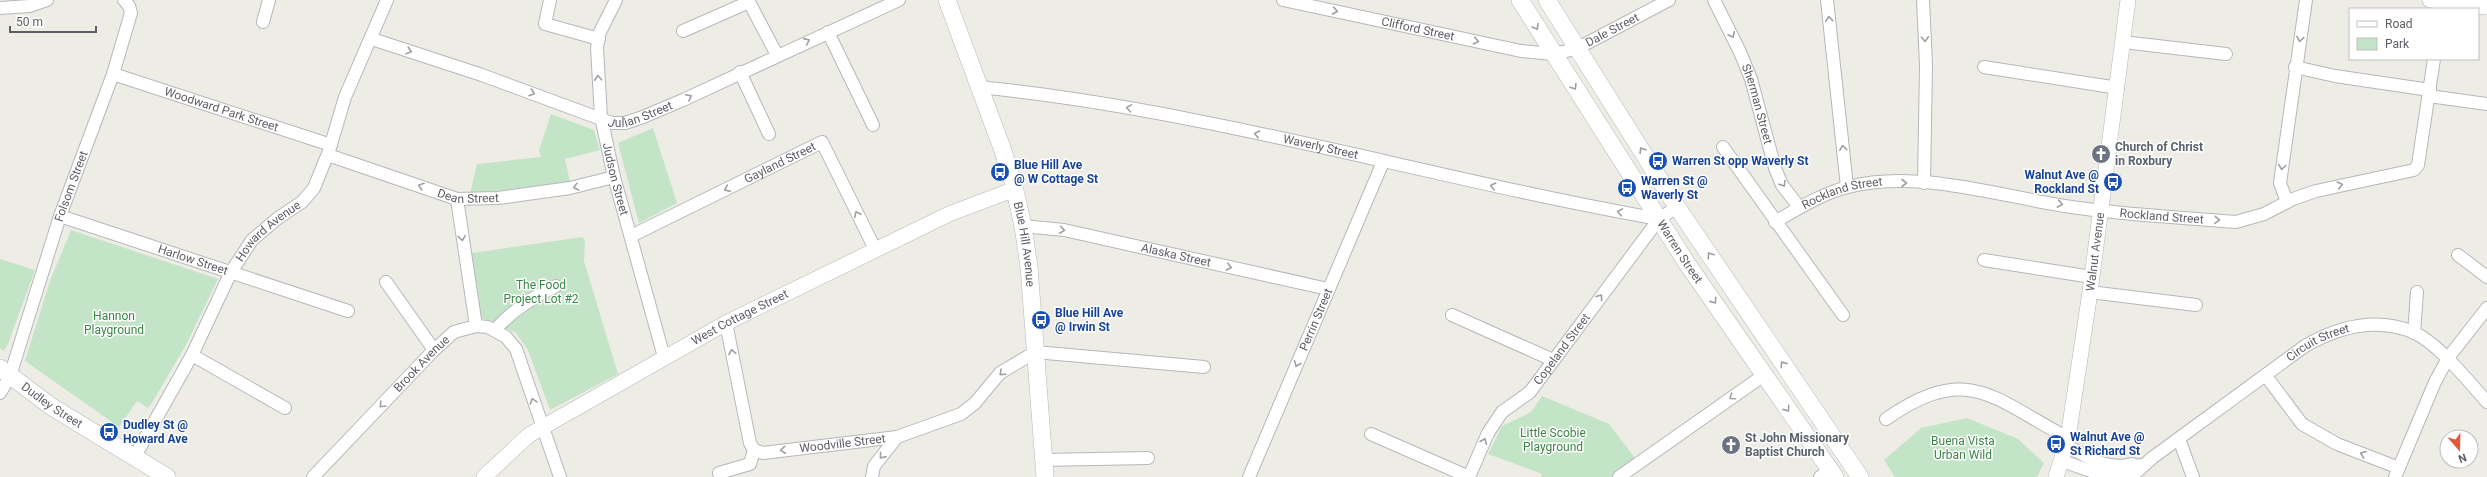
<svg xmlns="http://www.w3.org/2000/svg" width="2487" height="477" font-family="Roboto,sans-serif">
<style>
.green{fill:#c3e4c7}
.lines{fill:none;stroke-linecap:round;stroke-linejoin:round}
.minor-casing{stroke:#b5b7bb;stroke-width:14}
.tertiary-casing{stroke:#b5b7bb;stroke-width:16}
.secondary-casing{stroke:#b6b8be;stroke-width:18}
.minor{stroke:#fff;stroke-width:12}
.tertiary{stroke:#fff;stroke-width:15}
.secondary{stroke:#fff;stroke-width:17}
.oneway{stroke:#9e9fa3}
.labels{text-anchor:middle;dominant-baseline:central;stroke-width:3;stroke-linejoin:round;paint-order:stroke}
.street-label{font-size:12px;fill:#5d5f65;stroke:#fff}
.worship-label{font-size:12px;font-weight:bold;fill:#5b616d;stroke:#fff;text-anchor:start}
.transit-label{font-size:12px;font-weight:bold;fill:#164399;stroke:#fff;text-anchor:start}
.park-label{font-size:12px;fill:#3b8547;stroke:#fff}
</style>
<rect width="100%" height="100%" fill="#eeede5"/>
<g class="green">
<polygon points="551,114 594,130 600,150 565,159 570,182 470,194 477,164 541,157 539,150"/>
<polygon points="653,128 677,203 639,223 618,143"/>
<polygon points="71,230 218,279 186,345 153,401 148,408 137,401 119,427 25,361 50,281"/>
<polygon points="582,237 585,240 584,261 618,374 550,410 528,350 516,333 480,317 472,253"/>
<polygon points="0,259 35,270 8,344 4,351 0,348"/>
<polygon points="1542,396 1609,424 1635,458 1611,477 1541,477 1542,474 1488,454 1502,426 1531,412"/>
<polygon points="1967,418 2018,439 2044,463 2037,477 1895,477 1884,460 1921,428"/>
</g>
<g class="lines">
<g class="minor-casing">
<g id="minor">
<polyline points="550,0 545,24 599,39"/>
<path id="s1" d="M616,0L599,34L597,48L601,117L614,177L664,357"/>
<polyline points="748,0 777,55"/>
<path id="s2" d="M1283,0L1521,51L1553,54L1576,49L1669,0"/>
<path id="s3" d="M1714,0L1740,52L1751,79L1775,168L1782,185L1799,207"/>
<polyline points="1827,0 1847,187"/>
<polyline points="1923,0 1926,65 1924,183"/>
<polyline points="0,8 29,6 47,0"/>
<polyline points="263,22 269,0"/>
<polyline points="683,31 749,2"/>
<polyline points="828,32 873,125"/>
<path id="s4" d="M372,39L482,75L612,123H625L643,117L683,100L899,0"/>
<polyline points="2123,42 2226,54"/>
<polyline points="1984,67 2118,88"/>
<polyline points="2295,67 2335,76 2430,90"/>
<polyline points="740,72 769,134"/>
<path id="s5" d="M113,74L331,145"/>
<path id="s6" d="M979,87C1209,110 1432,179 1659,219"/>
<polyline points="2429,96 2487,104"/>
<polyline points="1723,147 1843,315"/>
<path id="s7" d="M328,155L457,199L498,198L570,188L614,177"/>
<polyline points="457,199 476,326"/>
<polyline points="2287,202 2280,183 2306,0"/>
<path id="s8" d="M60,216L348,311"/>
<path id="s9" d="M1775,222C1797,209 1823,193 1848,187C1921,168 2007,199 2079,208C2131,215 2184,218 2236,222L2264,214L2293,199L2316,191L2414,170L2418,165L2434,59"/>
<path id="s10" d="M1023,226L1064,230L1328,289"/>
<path id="s11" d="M631,236L822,142L875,249"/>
<polyline points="2458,255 2487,277"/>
<polyline points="1984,260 2092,277"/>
<polyline points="386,282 434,350"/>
<polyline points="2090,292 2196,305"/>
<polyline points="1452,315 1553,360"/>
<path id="s12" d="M726,323L750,443L754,450L763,453L897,437L961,414L975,403L1000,373L1035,352L1204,367"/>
<path d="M495,330C512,310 533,297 556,286"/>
<polyline points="2414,333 2417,292"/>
<polyline points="192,355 285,408"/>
<polyline points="2266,376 2302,424 2337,444 2399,468"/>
<path id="s13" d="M0,393L10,376L60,216L113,74L131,13L129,6L124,0"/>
<path d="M1886,419C1968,362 1992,398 2068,438"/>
<polyline points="1371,434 1469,477"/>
<polyline points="2179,439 2193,477"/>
<path d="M2066,445C2087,457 2107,471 2132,464"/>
<path id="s14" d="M134,458L192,355L231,272L252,240L278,218L302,202L314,188L329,151L345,97L387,0"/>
<polyline points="1043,460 1148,458"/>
<polyline points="2062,461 2105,476 2117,476 2139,465"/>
<polyline points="719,473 750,464 754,450"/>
<path id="s15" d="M313,477L434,350L454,332L476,326L488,327L506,337L516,349L560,477"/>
<polyline points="872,477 874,466 897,437"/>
<path id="s16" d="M1249,477L1383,162"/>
<path id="s17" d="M1469,477L1488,433L1502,412L1530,392L1659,219L1677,207"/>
<polyline points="1619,477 1764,375"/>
<polyline points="1820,477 1830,470"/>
<path id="s18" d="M2131,477L2152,458L2305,346C2338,327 2376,317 2413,332C2438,343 2469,382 2487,402"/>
<polyline points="2395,477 2435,382 2448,358 2487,308"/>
</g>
</g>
<g class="tertiary-casing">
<g id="tertiary">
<polyline points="2430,0 2487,7"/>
<path id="s19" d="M484,477L529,435L726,323L949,214L1015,189"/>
<path id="s20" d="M2056,477L2068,438L2090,292L2128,0"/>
</g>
</g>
<g class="secondary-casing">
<g id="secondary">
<path id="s21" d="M947,0L1002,148L1013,182L1023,226L1029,267L1045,477"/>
<path id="s22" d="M1520,0L1686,262L1835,477"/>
<polyline points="1547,0 1677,207 1860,477"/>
<path id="s23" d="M0,368L52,407L167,477"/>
</g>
</g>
<use href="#minor" class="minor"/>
<use href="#tertiary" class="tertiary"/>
<use href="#secondary" class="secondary"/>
</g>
<defs><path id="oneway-chevron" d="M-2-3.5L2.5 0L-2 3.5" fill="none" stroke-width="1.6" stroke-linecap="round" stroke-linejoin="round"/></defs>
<g class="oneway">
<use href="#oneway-chevron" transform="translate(1335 11) rotate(12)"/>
<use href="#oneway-chevron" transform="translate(1829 19) rotate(-96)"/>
<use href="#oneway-chevron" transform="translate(1536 27) rotate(59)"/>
<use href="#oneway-chevron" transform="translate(1732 35) rotate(64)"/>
<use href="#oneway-chevron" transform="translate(1925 39) rotate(87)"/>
<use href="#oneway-chevron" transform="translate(2300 39) rotate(99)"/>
<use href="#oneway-chevron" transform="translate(807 41) rotate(-24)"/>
<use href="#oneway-chevron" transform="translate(1476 41) rotate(12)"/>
<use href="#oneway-chevron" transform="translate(409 51) rotate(18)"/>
<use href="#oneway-chevron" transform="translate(598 78) rotate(-93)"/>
<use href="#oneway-chevron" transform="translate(1574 87) rotate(58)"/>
<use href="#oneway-chevron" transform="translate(532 93) rotate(19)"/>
<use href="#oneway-chevron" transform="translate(689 97) rotate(-27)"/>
<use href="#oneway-chevron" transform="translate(1129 108) rotate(-170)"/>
<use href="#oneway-chevron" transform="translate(1257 134) rotate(-168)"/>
<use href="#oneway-chevron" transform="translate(1843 148) rotate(-97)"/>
<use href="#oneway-chevron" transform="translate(1642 150) rotate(-122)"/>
<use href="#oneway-chevron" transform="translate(2282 167) rotate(97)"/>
<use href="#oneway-chevron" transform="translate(1904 183)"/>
<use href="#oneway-chevron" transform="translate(1783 184) rotate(58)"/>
<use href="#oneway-chevron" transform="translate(2340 185) rotate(-12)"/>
<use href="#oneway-chevron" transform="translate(421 186) rotate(-161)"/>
<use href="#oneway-chevron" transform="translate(1493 186) rotate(-167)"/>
<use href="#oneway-chevron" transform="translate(576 187) rotate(166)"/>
<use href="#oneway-chevron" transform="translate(727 189) rotate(154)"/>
<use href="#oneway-chevron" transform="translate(2060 204) rotate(11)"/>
<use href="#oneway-chevron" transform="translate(1620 212) rotate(-170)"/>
<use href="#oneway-chevron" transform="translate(857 214) rotate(-116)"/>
<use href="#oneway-chevron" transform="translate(2217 220) rotate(4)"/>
<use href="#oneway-chevron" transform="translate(1062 230) rotate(8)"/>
<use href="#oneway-chevron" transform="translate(462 238) rotate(83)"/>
<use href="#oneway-chevron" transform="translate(1710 255) rotate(-124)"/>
<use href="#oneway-chevron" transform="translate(1229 267) rotate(12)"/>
<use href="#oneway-chevron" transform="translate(1600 297) rotate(-53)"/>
<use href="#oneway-chevron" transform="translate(1714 301) rotate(55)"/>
<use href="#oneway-chevron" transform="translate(732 352) rotate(-100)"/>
<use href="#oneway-chevron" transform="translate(1297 364) rotate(113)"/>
<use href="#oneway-chevron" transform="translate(1783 364) rotate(-125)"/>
<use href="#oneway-chevron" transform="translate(1002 373) rotate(138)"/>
<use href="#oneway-chevron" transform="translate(1732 397) rotate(145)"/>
<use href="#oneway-chevron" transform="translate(533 401) rotate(-108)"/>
<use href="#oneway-chevron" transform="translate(382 405) rotate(134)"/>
<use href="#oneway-chevron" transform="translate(1787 409) rotate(55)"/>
<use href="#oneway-chevron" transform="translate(1484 441) rotate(-67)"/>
<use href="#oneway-chevron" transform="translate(783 450) rotate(174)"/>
<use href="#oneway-chevron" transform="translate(2363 454) rotate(-159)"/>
<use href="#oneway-chevron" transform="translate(882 456) rotate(129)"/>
</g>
<defs>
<g id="church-disc" transform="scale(1)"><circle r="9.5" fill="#6b7280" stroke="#fff"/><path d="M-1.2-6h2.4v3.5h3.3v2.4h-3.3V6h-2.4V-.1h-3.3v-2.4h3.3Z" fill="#fff"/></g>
<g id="bus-disc" transform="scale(1)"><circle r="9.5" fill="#1a4fb4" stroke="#fff"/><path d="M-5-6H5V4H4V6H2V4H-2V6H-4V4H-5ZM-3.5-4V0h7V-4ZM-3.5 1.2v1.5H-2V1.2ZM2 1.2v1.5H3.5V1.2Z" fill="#fff"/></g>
</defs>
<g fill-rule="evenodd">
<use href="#church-disc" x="2101" y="154"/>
<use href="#bus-disc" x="1658" y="161"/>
<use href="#bus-disc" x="1000" y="172"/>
<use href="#bus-disc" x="2113" y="182"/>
<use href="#bus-disc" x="1627" y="188"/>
<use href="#bus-disc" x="1041" y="320"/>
<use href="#bus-disc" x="109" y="432"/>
<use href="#bus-disc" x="2056" y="444"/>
<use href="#church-disc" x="1731" y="445"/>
</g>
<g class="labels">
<g class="street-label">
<text stroke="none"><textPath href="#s2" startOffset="138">Clifford Street</textPath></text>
<text stroke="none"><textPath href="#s2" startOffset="340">Dale Street</textPath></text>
<text stroke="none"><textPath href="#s3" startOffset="113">Sherman Street</textPath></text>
<text stroke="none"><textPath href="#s5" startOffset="114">Woodward Park Street</textPath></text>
<text stroke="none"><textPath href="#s4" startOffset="284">Julian Street</textPath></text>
<text stroke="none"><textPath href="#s6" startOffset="347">Waverly Street</textPath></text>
<text stroke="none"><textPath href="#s11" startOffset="166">Gayland Street</textPath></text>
<text stroke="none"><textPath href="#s1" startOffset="185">Judson Street</textPath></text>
<text stroke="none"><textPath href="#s13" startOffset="219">Folsom Street</textPath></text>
<text stroke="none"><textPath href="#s7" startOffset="147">Dean Street</textPath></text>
<text stroke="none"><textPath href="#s9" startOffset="74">Rockland Street</textPath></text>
<text stroke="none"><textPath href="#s9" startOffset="398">Rockland Street</textPath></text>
<text stroke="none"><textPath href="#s14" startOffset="266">Howard Avenue</textPath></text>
<text stroke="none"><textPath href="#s21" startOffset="257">Blue Hill Avenue</textPath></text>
<text stroke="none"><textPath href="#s22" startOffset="298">Warren Street</textPath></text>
<text stroke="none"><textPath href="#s20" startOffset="229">Walnut Avenue</textPath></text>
<text stroke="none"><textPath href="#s10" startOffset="156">Alaska Street</textPath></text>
<text stroke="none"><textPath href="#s8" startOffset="140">Harlow Street</textPath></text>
<text stroke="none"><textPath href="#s19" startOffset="303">West Cottage Street</textPath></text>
<text stroke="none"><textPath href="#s16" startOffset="171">Perrin Street</textPath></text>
<text stroke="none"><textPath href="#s18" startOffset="231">Circuit Street</textPath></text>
<text stroke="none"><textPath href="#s17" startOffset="161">Copeland Street</textPath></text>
<text stroke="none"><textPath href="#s15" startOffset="157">Brook Avenue</textPath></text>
<text stroke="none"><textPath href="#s23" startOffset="64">Dudley Street</textPath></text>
<text stroke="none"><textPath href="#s12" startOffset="220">Woodville Street</textPath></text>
</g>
<g class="worship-label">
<text x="2115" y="147">Church of Christ<tspan x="2115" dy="14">in Roxbury</tspan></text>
<text x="1745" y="438">St John Missionary<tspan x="1745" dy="14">Baptist Church</tspan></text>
</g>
<g class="transit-label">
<text x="1672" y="161">Warren St opp Waverly St</text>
<text x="1014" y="165">Blue Hill Ave<tspan x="1014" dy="14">@ W Cottage St</tspan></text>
<text x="2099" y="175" text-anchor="end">Walnut Ave @<tspan x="2099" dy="14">Rockland St</tspan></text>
<text x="1641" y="181">Warren St @<tspan x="1641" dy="14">Waverly St</tspan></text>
<text x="1055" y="313">Blue Hill Ave<tspan x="1055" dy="14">@ Irwin St</tspan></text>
<text x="123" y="425">Dudley St @<tspan x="123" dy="14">Howard Ave</tspan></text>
<text x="2070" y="437">Walnut Ave @<tspan x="2070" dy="14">St Richard St</tspan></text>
</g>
<g class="park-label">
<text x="541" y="285">The Food<tspan x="541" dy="14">Project Lot #2</tspan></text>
<text x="114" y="316">Hannon<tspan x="114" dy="14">Playground</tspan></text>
<text x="1553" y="433">Little Scobie<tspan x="1553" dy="14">Playground</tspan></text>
<text x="1963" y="441">Buena Vista<tspan x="1963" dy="14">Urban Wild</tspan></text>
</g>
</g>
<rect x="2349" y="8" width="130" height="52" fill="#ffffff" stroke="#bebfc1"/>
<rect x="2357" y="21" width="20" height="6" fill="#ffffff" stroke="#bebfc1"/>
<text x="2385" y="28" font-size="12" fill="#5d5f65">Road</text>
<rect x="2357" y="38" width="20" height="12" fill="#c3e4c7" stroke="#bebfc1"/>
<text x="2385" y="48" font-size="12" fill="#5d5f65">Park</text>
<g transform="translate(2459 449) rotate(160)"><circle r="19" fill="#ffffff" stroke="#bebfc1"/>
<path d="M0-3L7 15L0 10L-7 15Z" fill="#df593a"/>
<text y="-6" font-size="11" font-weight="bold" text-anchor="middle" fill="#5d5f65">N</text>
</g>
<path d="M10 26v6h86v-6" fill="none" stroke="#5d5f65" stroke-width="2"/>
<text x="16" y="26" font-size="12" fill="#5d5f65" stroke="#ffffff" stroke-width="3" paint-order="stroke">50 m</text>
</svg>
